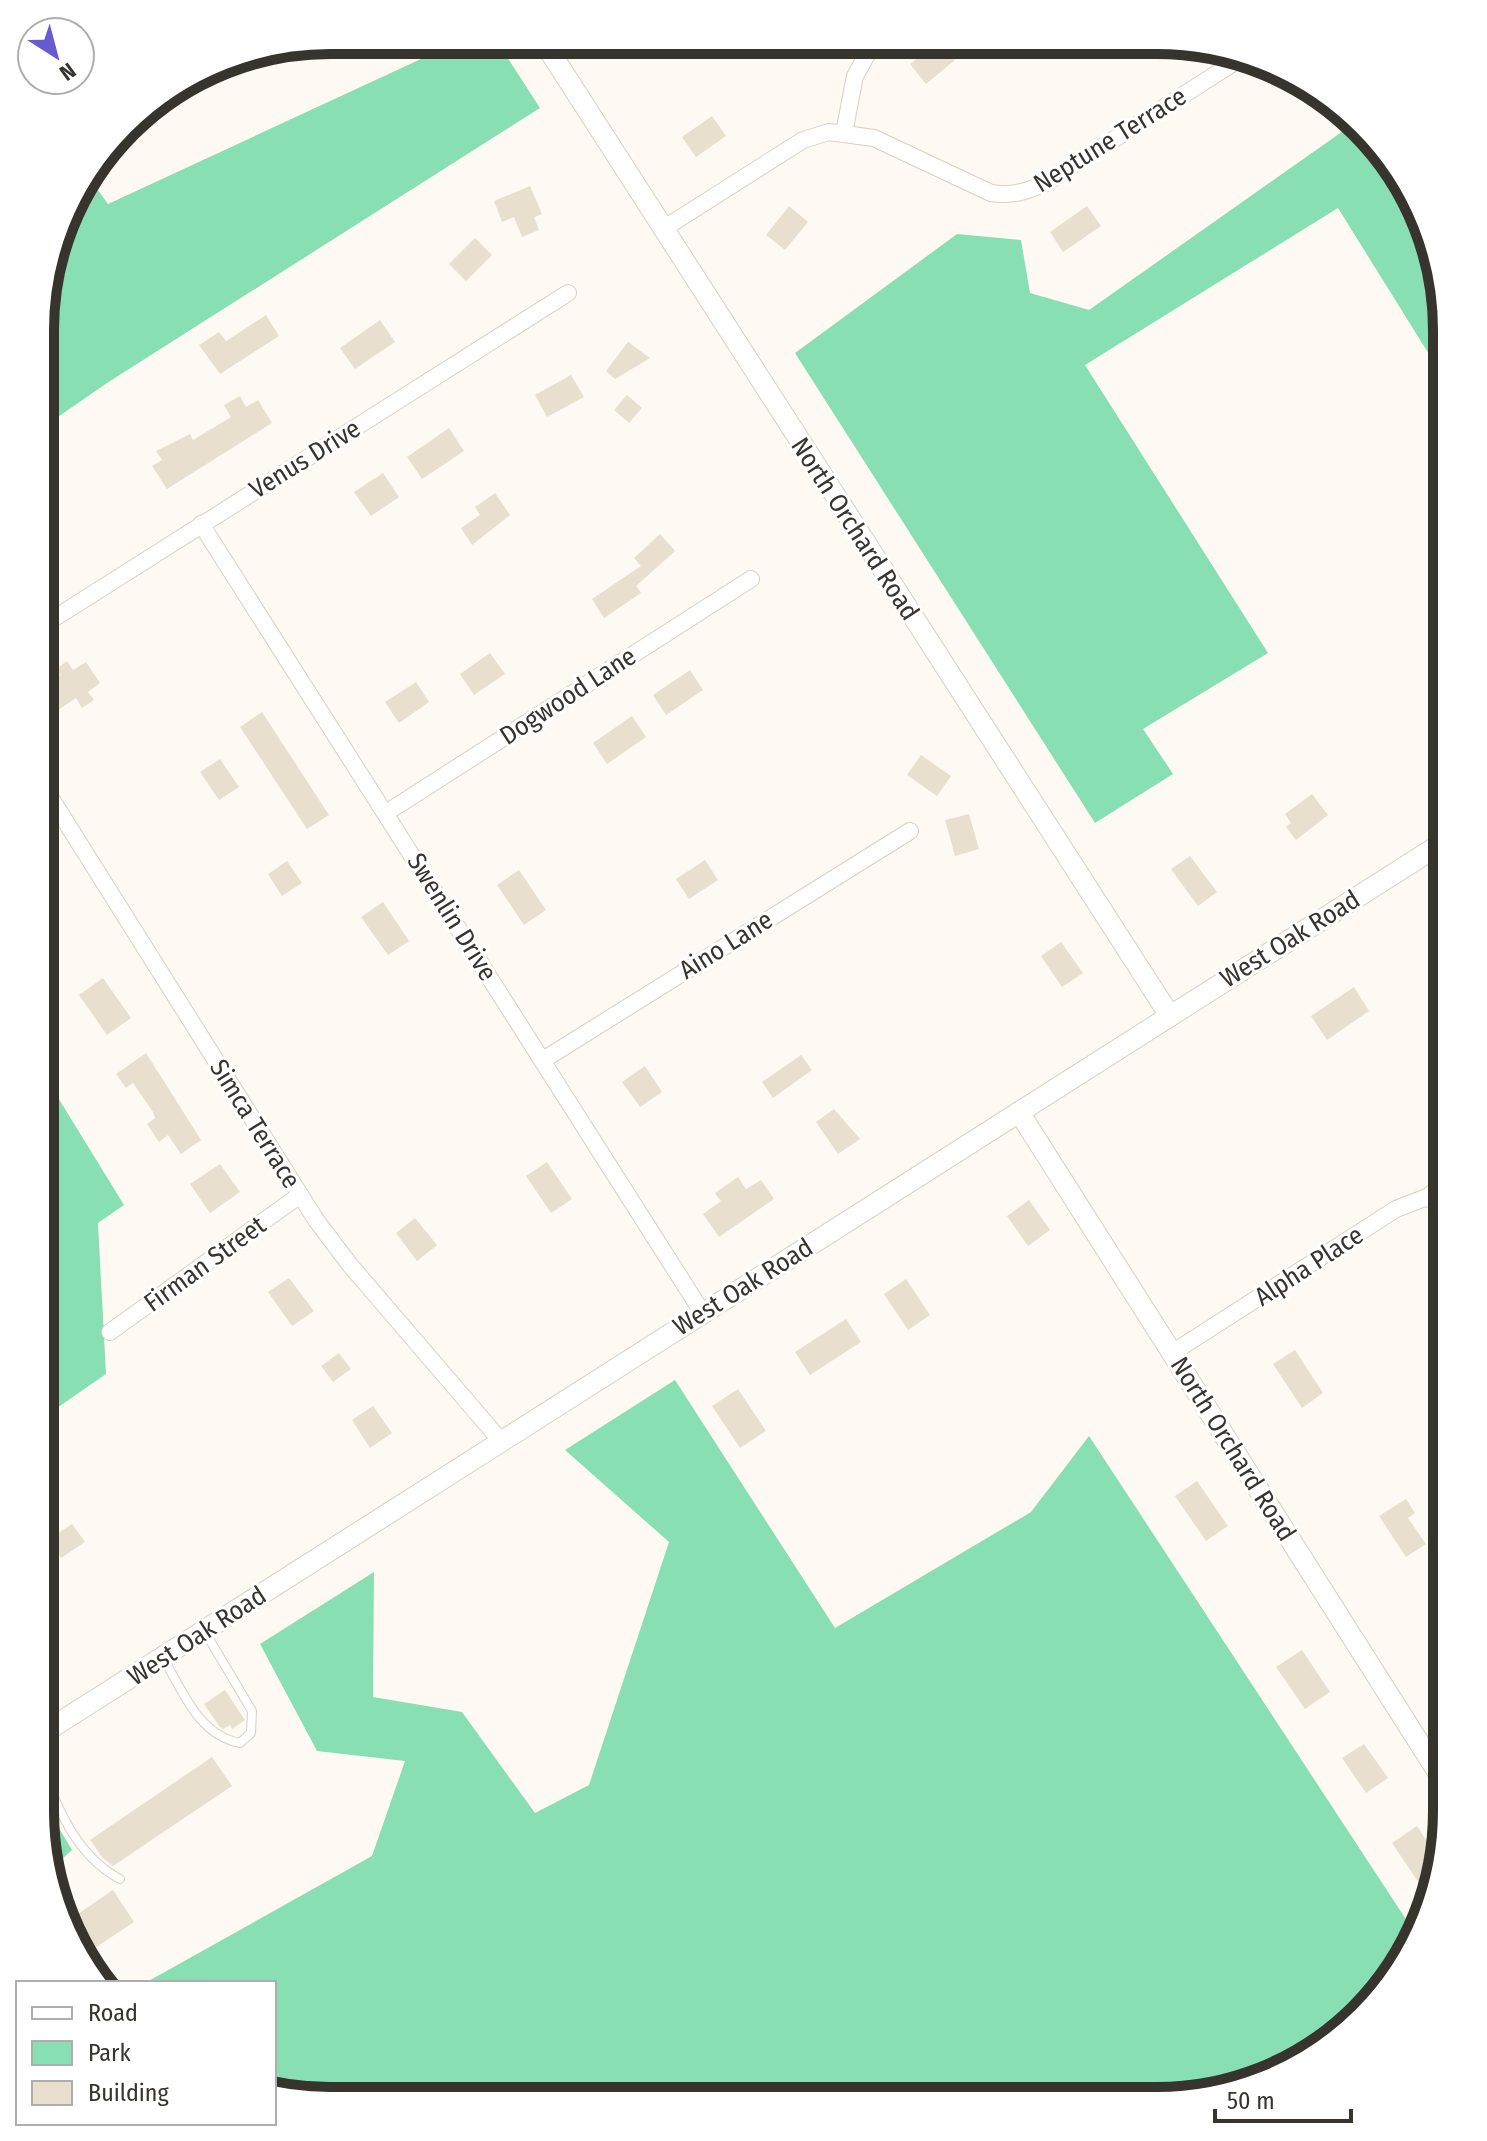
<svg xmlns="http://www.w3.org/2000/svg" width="1487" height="2141" font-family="'Fira Sans Condensed',sans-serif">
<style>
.green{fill:#88dfb4}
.building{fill:#e8dfce}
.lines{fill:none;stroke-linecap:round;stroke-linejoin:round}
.service-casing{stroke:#d9d0bf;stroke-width:10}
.minor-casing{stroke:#d9d0bf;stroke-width:18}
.tertiary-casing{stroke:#d9d0bf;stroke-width:22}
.service{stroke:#fff;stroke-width:8}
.minor{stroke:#fff;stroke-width:16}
.tertiary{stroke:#fff;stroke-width:20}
.labels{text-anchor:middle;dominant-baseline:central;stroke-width:6;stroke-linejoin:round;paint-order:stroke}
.street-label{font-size:26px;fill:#37342d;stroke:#fff}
.rim{fill:none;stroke:#37342d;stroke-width:10}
</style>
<rect width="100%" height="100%" fill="#fefaf3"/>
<g class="green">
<polygon points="462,40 496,40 540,108 107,383 42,428 43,292 79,185 87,175 108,204"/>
<polygon points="1353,124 1417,202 1447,329 1447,349 1432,359 1338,208 1085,365 1268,653 1143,729 1173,774 1095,823 795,353 957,234 1021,240 1030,293 1089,310"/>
<polygon points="41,1070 124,1205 98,1223 106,1374 41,1419"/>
<polygon points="675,1380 835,1628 1031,1512 1089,1436 1413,1930 1398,1973 1285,2071 1158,2101 292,2099 274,2091 274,1983 145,1983 372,1856 405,1761 317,1751 260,1644 374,1572 373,1697 462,1712 535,1813 589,1785 669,1542 565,1450"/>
<polygon points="40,1796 72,1850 53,1867 40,1812"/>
</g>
<g class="building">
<polygon points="938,42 955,60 926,84 910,64"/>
<polygon points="712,116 726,136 696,157 682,137"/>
<polygon points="530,186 542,214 534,217 539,230 522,237 514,217 502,222 494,201"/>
<polygon points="789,206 808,222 785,250 766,235"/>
<polygon points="1087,206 1101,226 1063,252 1050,232"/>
<polygon points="475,238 492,255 466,281 449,264"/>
<polygon points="266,315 279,336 220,374 199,345 219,332 226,341"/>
<polygon points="380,320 395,342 355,369 340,348"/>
<polygon points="628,342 650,358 615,379 606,371"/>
<polygon points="571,375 584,397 547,417 535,395"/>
<polygon points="627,395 642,408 629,423 614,410"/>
<polygon points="240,396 246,407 258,400 272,423 167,489 152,466 162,460 156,451 190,434 193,440 231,417 224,405"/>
<polygon points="449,428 464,451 422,479 407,457"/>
<polygon points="383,473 399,497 371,516 354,492"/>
<polygon points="495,493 510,515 472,545 461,528 480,515 475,507"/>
<polygon points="660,534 675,551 636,586 641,593 604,618 592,599 641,566 634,558"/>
<polygon points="490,653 505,674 474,695 460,674"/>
<polygon points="67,661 73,670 86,662 100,683 88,692 94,700 82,708 76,698 58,710 42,687 60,675 56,669"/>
<polygon points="690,670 703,690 666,715 653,695"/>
<polygon points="416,682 429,702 399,723 385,702"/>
<polygon points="262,712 329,815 307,829 240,727"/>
<polygon points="632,716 646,737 607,764 593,743"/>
<polygon points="921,755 951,776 937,796 907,775"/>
<polygon points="220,759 239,787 219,800 200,772"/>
<polygon points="1312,794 1328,815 1296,840 1286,827 1291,823 1285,814"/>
<polygon points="969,814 979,849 955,856 945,820"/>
<polygon points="1190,856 1217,892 1198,906 1171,869"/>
<polygon points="705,860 718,880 689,899 676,879"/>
<polygon points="287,861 302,883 282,896 268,874"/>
<polygon points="519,870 546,910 524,925 497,885"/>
<polygon points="383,902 409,941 388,955 361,917"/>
<polygon points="1061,942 1083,973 1062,987 1041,956"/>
<polygon points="103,978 131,1018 107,1035 79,995"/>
<polygon points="1354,987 1369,1011 1327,1040 1311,1016"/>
<polygon points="146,1053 201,1140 181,1154 168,1135 159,1142 147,1124 155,1118 153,1112 133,1083 126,1088 116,1074"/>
<polygon points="801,1055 812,1070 773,1098 762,1082"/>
<polygon points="645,1066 662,1092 640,1107 622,1082"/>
<polygon points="834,1109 860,1139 838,1154 816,1122"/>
<polygon points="547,1162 572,1199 551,1213 526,1176"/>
<polygon points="220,1164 240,1192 210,1213 190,1184"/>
<polygon points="738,1177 746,1189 761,1180 774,1199 719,1237 703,1214 721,1201 715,1193"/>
<polygon points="1029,1200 1050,1230 1028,1246 1007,1216"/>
<polygon points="415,1218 437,1245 417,1261 396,1233"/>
<polygon points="289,1278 314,1311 292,1326 268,1292"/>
<polygon points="906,1279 930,1315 908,1330 884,1294"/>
<polygon points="846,1319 861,1342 810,1375 795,1352"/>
<polygon points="1295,1350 1323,1393 1302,1408 1273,1364"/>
<polygon points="339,1353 351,1369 333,1382 321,1366"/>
<polygon points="738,1389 766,1431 740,1448 712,1406"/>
<polygon points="373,1406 392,1433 370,1448 352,1420"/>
<polygon points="1197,1481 1228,1526 1206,1541 1175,1496"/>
<polygon points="1406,1499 1415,1513 1408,1518 1426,1544 1406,1557 1379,1516"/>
<polygon points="72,1524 85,1542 61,1558 49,1539"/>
<polygon points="1302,1650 1330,1692 1305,1709 1276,1667"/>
<polygon points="225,1690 245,1720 232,1729 230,1725 223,1729 219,1726 204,1704"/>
<polygon points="1364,1744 1388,1778 1366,1793 1342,1758"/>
<polygon points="212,1757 232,1786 113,1866 102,1857 90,1840"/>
<polygon points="1417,1826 1437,1857 1425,1892 1392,1843"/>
<polygon points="113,1890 134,1922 83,1956 70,1939 66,1922"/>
</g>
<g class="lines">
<g class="service-casing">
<g id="service">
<path d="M163,1658C183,1691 198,1735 240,1743L251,1733L252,1711L205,1632"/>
<path d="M40,1761C56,1806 76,1856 120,1879"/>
</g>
</g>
<g class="minor-casing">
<g id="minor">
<polyline points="844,133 855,76 874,42"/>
<path d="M663,229L803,140L829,132L874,138L991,193C1012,196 1025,192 1044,184L1238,60"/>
<polyline points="201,524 702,1312"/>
<polyline points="42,626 568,293"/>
<polyline points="42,784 316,1220 350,1265 501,1441"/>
<polyline points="386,813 751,579"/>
<polyline points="543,1060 910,831"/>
<polyline points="1427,1197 1447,1211"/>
<polyline points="110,1332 300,1195"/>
<polyline points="1172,1353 1396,1209 1427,1197 1447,1182"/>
</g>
</g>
<g class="tertiary-casing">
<g id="tertiary">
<polyline points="543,41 1170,1016"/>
<polyline points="1019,1112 1446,1785"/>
<polyline points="40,1735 1447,840"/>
</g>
</g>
<use href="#service" class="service"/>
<use href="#minor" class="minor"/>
<use href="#tertiary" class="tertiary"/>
</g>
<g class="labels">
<g class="street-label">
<text transform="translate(1110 140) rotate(-32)">Neptune Terrace</text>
<text transform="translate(305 459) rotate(-32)">Venus Drive</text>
<text transform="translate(855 529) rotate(57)">North Orchard Road</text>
<text transform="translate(568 696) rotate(-33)">Dogwood Lane</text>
<text transform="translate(452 917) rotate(58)">Swenlin Drive</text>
<text transform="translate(1290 939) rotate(-32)">West Oak Road</text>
<text transform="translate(726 945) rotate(-32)">Aino Lane</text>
<text transform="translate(255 1124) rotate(58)">Simca Terrace</text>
<text transform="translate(205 1264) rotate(-36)">Firman Street</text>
<text transform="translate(1309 1266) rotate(-33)">Alpha Place</text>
<text transform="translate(743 1287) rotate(-32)">West Oak Road</text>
<text transform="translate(1233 1449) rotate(58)">North Orchard Road</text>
<text transform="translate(197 1636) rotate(-33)">West Oak Road</text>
</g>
</g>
<path d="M0 0H1487V2141H0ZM330 54H1157A276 276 0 0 1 1433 330V1811A276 276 0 0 1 1157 2087H330A276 276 0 0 1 54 1811V330A276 276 0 0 1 330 54Z" fill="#fff" fill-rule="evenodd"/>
<path class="rim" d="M330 54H1157A276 276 0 0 1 1433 330V1811A276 276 0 0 1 1157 2087H330A276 276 0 0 1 54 1811V330A276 276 0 0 1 330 54Z"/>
<rect x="16" y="1981" width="260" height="144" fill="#ffffff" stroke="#afaeab" stroke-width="2"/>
<rect x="32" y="2007" width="40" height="12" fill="#ffffff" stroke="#afaeab" stroke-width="2"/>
<text x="88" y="2021" font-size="24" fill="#37342d">Road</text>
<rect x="32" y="2041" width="40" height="24" fill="#88dfb4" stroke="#afaeab" stroke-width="2"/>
<text x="88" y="2061" font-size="24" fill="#37342d">Park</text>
<rect x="32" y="2081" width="40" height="24" fill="#e8dfce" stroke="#afaeab" stroke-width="2"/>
<text x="88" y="2101" font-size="24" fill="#37342d">Building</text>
<g transform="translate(56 56) rotate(144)"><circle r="38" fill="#ffffff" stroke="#afaeab" stroke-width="2"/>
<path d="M0-6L14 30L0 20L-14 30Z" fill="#685ad3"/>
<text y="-12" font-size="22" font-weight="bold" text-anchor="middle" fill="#37342d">N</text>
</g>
<path d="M1215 2109v12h136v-12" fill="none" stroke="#37342d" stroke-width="4"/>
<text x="1227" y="2109" font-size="24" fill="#37342d" stroke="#ffffff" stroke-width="6" paint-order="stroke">50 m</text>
</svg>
